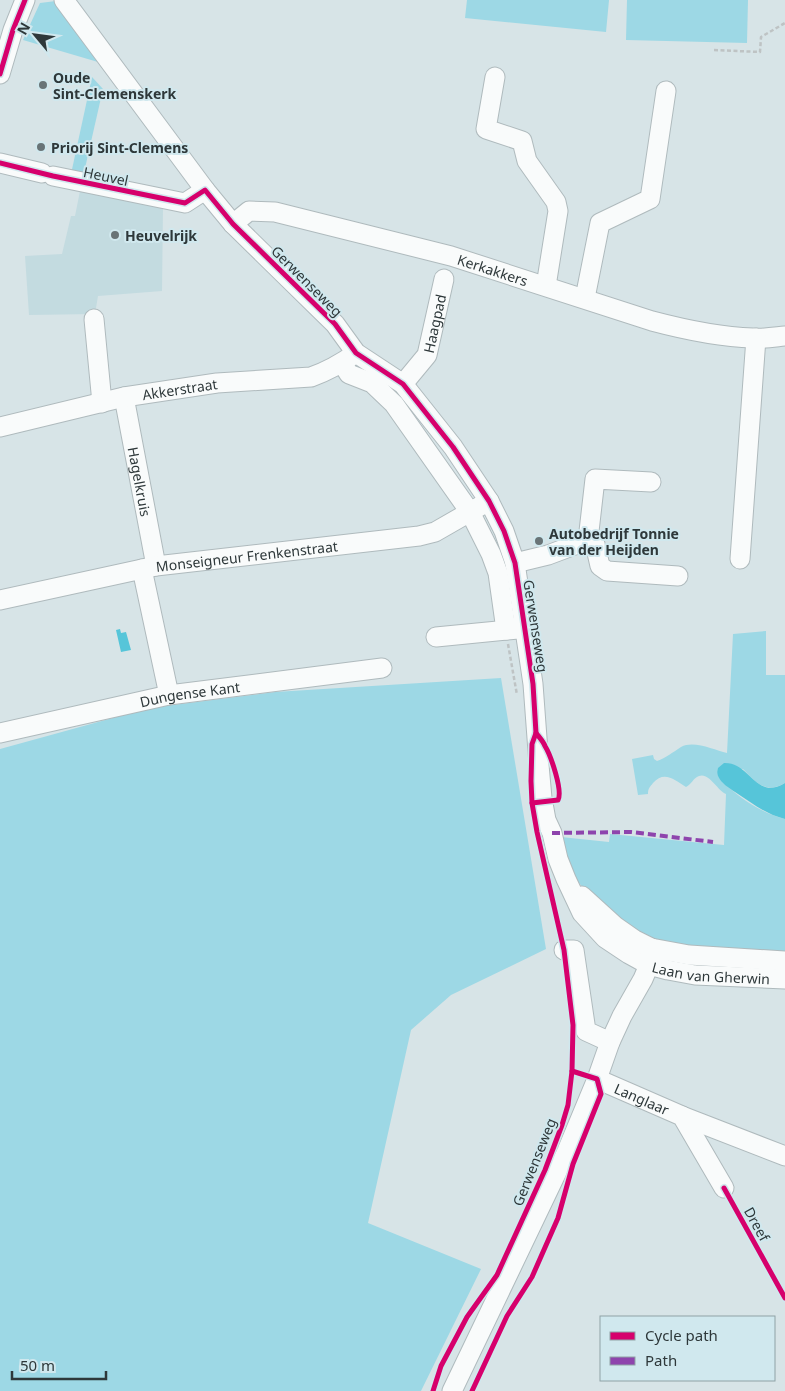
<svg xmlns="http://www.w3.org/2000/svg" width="785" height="1391" font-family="'Noto Sans',sans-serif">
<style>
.built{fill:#c3dbe0}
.green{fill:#9dd8e5}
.water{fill:#56c5d9}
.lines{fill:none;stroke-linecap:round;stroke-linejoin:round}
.minor-casing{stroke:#afbabd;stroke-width:21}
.path{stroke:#bec3c4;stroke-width:2.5;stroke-dasharray:4 2.5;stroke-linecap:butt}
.minor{stroke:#f9fbfb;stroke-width:19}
.quiet{stroke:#8e44ad;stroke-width:4;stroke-dasharray:8 4;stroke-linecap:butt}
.cycleway-casing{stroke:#d0e8ee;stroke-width:8}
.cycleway{stroke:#d6006c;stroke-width:5}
.poi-dot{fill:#697477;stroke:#d0e8ee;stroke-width:2}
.labels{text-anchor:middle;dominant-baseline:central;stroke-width:4;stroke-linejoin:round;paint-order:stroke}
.poi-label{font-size:14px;font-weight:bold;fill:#2e383a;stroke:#d0e8ee;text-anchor:start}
.street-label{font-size:14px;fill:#2e383a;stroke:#d0e8ee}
</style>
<rect width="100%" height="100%" fill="#d7e4e7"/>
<polygon class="built" points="80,191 163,208 162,291 98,296 95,314 29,315 25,256 62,254 71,216 75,216"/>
<g class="green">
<polygon points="467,0 609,0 606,32 465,18"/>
<polygon points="627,0 748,0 747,43 626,40"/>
<polygon points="56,1 98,62 23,40 40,3"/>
<polygon points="92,77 103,89 83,177 71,174"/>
<path d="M766,631V675H785V783C766,794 756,783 743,769L718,768C717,774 718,777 722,781C739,798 761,813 785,819V956L693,951L641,937L583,888L570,871L561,837L609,842L610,834L724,845L726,794C717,790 709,772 699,776C693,778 692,784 686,787C675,780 664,770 653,783C650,787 648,788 648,794L638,795L632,759L653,755L654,759L657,761C666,758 673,752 681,747C694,740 714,750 727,753L733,634Z"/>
<polygon points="501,678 546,949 451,995 411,1030 368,1223 481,1269 421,1391 0,1391 0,749 149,708 275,692"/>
</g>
<g class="water">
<polygon points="120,629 121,633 126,632 131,650 121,652 116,630"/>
<path d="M724,763C751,762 755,801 785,783V819C765,814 752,803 735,792C729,788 721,783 718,776C717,772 717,772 718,768Z"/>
</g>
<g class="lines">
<g class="minor-casing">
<g id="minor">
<path id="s1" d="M64,0L205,190L233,224L335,324L356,353L403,384L453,447L489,501L504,531L515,563L533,684L539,765L542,798L546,820L552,833L558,859L566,879L582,913L605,938L629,954L649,965L668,970L695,975L785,979"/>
<polyline points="0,74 13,30 25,0"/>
<polyline points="495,77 486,129 522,141 527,161 556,202 558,211 546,286"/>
<polyline points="0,163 42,173"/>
<polyline points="53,176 185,203 205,190"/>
<path id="s2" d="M233,224L249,211L275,212L451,256L652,321C686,330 719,337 753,338C764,339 775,337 785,336"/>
<polyline points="585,298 600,223 650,199 666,91"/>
<polyline points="94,319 102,403"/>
<polyline points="342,363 349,374 372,383 394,404 470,512 491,554 498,573 506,630"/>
<path id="s3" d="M403,384L427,355L444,279"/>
<path id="s4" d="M124,397L156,566"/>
<path id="s5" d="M0,427L124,397L217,383L311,377C328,371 342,363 356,353"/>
<polyline points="588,540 595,544 600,566 607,571 678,576"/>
<polyline points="740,559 756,338"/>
<polyline points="515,563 548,555 588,540 595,479 651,482"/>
<polyline points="142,569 169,695"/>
<path id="s6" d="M0,600L156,566L419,536L435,532L489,501"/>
<polyline points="436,637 518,629"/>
<path id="s7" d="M0,733L169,695L382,668"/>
<polyline points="582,896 615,926 635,940 651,948 689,955 785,961"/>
<polyline points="564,950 574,950 586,1031 610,1042"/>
<path id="s8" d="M597,1079L682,1116L724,1188"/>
<polyline points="682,1116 785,1156"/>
<polyline points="452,1391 567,1151 597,1079 610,1042 622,1016 643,979 649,965 651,948"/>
</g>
</g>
<g class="path">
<polyline points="714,50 760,52 761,37 785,23"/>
<polyline points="508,644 517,695"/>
</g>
<use href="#minor" class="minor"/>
<polyline class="quiet" points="552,833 631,832 713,842"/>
<g class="cycleway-casing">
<g id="cycleway">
<polyline points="0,74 13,30 25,0"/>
<polyline points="0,163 53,176 185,203 205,190 233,224 335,324 356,353 403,384 453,447 489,501 504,531 515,563 533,684 536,733 532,744 531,781 532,803 537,832 564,950 573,1025 572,1071 568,1105 562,1125 545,1170 497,1275 467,1317 441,1366 433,1391"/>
<path d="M532,803L558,800C563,791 551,756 545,746C543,741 539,737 536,733"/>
<polyline points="724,1188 785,1298"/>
<polyline points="472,1391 507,1316 532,1277 558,1218 573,1164 601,1094 597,1079 572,1071"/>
</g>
</g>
<use href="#cycleway" class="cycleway"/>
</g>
<g class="poi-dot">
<circle cx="43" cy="85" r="5"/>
<circle cx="41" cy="147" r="5"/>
<circle cx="115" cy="235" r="5"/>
<circle cx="539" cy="541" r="5"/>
</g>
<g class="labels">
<g class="poi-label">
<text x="53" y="77">Oude<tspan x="53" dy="16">Sint-Clemenskerk</tspan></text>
<text x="51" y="147">Priorij Sint-Clemens</text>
<text x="125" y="235">Heuvelrijk</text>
<text x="549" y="533">Autobedrijf Tonnie<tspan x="549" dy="16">van der Heijden</tspan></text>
</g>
<g class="street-label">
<text transform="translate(106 176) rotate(12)">Heuvel</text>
<text stroke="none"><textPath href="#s2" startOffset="272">Kerkakkers</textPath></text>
<text transform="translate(307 281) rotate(45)">Gerwenseweg</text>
<text stroke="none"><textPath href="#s3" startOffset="70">Haagpad</textPath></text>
<text stroke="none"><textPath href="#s5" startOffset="184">Akkerstraat</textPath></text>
<text stroke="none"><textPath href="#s4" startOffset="86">Hagelkruis</textPath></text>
<text stroke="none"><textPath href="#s6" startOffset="251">Monseigneur Frenkenstraat</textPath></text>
<text transform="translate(536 626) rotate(81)">Gerwenseweg</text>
<text stroke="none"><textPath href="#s7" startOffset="194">Dungense Kant</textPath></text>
<text stroke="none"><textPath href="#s1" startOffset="1236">Laan van Gherwin</textPath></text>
<text stroke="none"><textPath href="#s8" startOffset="49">Langlaar</textPath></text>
<text transform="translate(534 1162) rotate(-68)">Gerwenseweg</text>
<text transform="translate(757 1224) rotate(61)">Dreef</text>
</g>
</g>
<rect x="600" y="1316" width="175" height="65" fill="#d0e8ee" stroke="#8fa2a6"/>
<rect x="610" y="1332" width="25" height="8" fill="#d6006c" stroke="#8fa2a6"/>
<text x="645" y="1341" font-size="15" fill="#2e383a">Cycle path</text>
<rect x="610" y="1357" width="25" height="8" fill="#8e44ad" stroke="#8fa2a6"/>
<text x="645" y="1366" font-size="15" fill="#2e383a">Path</text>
<g transform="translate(35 35) rotate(299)" stroke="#d0e8ee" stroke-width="4" paint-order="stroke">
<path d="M0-4L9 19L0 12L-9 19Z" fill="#2e383a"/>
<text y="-8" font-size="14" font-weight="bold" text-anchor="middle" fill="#2e383a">N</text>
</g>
<path d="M12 1371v8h94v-8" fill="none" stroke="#2e383a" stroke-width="2.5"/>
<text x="20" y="1371" font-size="15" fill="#2e383a" stroke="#d0e8ee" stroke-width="4" paint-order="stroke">50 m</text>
</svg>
